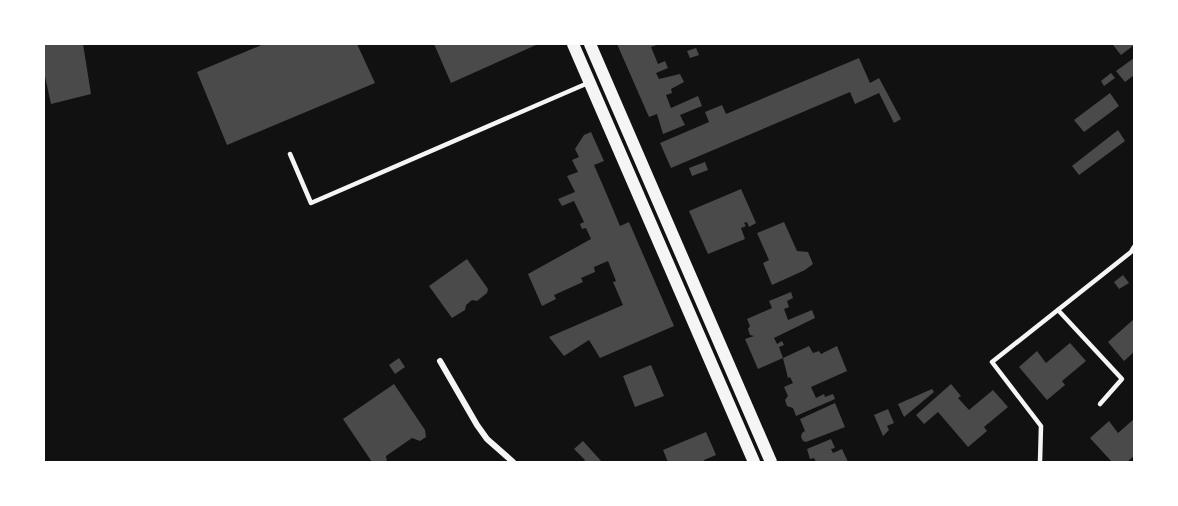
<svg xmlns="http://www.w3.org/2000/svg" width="1178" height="506" font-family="Poppins,sans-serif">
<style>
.building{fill:#4a4a4a}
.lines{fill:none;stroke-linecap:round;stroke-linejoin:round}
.service{stroke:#f5f5f5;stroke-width:4.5}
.minor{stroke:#f5f5f5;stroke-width:6}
.secondary{stroke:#f5f5f5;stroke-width:12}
</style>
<rect width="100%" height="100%" fill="#111"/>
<g class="building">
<polygon points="44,44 83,44 91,94 51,104 44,72"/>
<polygon points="264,44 357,44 375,83 227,145 197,72"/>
<polygon points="434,44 536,44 536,45 451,83"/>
<polygon points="617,44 660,44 651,47 658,64 665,61 668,68 656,73 659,79 680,74 684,82 671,89 672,93 666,95 671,108 698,96 702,106 680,115 685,125 663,134 657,114 649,117"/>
<polygon points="1115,44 1134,44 1134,45 1121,55 1113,45"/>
<polygon points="696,48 699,55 690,58 687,51"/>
<polygon points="859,58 870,83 879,78 901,119 894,123 879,93 855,104 850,92 671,168 660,143 709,122 705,112 722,105 726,114"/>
<polygon points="1134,58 1134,75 1125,82 1116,71"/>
<polygon points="1111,73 1115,78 1104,86 1101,81"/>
<polygon points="1110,93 1119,106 1084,132 1074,120"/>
<polygon points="1118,130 1125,141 1079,175 1072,166"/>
<polygon points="591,132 604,161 594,165 607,195 620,226 629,222 674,326 600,358 589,340 564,356 549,337 623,305 613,282 616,281 608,261 594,267 595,272 581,278 583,282 554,295 556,299 542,306 528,274 591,239 586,228 582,229 580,224 584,222 574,201 562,206 558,199 575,192 567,176 578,172 572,160 579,157 575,149 584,135"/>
<polygon points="705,162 708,170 692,176 689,168"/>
<polygon points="741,189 756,223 749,227 747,222 744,223 746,226 741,228 745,239 708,254 689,211"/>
<polygon points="784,222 797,251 808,252 813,264 805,270 772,285 763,263 769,260 757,233"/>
<polygon points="467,259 488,289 487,293 477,301 472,300 466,305 465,310 452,318 429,286"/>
<polygon points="1123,275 1129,283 1119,289 1114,282"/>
<polygon points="791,292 793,298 787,301 789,307 784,309 788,320 812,310 815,318 774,338 777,344 782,341 784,345 779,347 783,358 758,369 745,339 754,336 750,335 748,329 750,326 747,319 772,308 769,301"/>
<polygon points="1134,319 1134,352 1124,361 1108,342"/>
<polygon points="1070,343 1086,361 1062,381 1065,385 1047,400 1019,367 1037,351 1046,363"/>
<polygon points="809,346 813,353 819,351 821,354 837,346 847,371 811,387 816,398 824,394 825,397 833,394 835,399 796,416 793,408 787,406 785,400 788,396 784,387 793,383 790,377 788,378 783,358"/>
<polygon points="399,358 405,367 395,374 389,365"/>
<polygon points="651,365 664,396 635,407 623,376"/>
<polygon points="394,384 425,430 426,437 420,441 412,438 386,456 387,462 372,462 343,419"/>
<polygon points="951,384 961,396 958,398 969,410 993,390 1008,407 984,427 987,431 968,447 938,412 924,424 916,415"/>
<polygon points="932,389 934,392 904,417 898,404"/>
<polygon points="835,403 845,427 806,442 803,441 801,437 802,433 805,431 800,419"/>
<polygon points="888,409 894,423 887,426 889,430 883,436 874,415"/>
<polygon points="1134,419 1134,456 1127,462 1112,462 1090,438 1109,421 1118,433"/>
<polygon points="706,432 716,455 704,460 705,462 668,462 663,450"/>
<polygon points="831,439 835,448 831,449 833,453 842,449 848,462 816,462 814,458 810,459 807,449"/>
<polygon points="583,441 602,462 583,462 585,460 574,449"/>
</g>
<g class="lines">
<g class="service">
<polyline points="290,154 311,203 588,83"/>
<polyline points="1058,310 1122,379 1100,404"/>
<polyline points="1040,462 1041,426 992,362 1131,252 1134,247"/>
</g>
<polyline class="minor" points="440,361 477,425 487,439 513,462"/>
<g class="secondary">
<polyline points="573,44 754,462"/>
<polyline points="590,44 771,462"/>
</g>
</g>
<rect width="1178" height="506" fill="none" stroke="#ffffff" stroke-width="90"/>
</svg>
